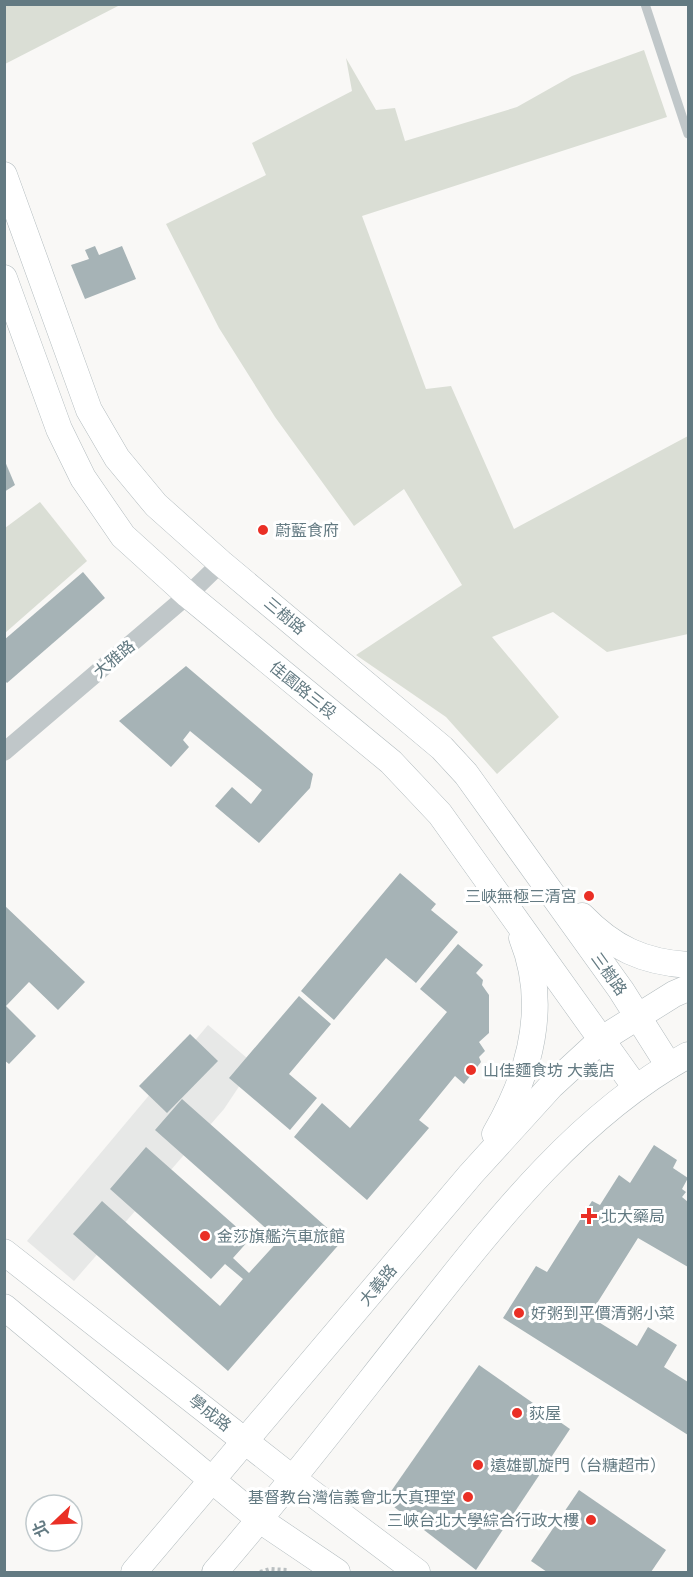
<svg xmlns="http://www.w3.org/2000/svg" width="693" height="1577" font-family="'Public Sans','Noto Sans TC',sans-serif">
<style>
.built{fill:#e7e8e7}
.green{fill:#daded5}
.building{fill:#a6b3b6}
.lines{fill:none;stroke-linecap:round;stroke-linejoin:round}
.secondary-casing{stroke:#b2bbbe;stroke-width:27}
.path{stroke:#babfc1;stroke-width:4;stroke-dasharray:3 3;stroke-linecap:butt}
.lane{stroke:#c0c7c9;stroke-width:9}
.street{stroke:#c0c7c9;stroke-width:18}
.secondary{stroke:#fff;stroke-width:26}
.poi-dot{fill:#ea2f25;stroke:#fff;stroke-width:2}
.labels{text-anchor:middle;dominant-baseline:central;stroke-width:6;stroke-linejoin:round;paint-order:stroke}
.poi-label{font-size:16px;fill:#637a82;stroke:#fff;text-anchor:start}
.street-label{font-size:16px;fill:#637a82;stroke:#fff}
</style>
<rect width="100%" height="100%" fill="#f9f8f6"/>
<polygon class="built" points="208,1025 254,1064 224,1109 74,1281 27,1241"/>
<g class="green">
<polygon points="5,4 119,4 120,5 5,64"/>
<polygon points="644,50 667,117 362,216 426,389 451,386 514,529 688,436 688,634 607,652 553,612 492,637 559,717 497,774 446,717 356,655 462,585 404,489 354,526 275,417 219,328 166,224 266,175 252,143 352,91 346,58 376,110 395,108 405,141 517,107 572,76"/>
<polygon points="40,502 87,561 5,633 5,528"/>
</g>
<g class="building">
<polygon points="95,246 99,255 122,246 136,279 85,299 71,265 89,259 85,250"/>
<polygon points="4,459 15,485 4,492"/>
<polygon points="83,572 105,598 7,683 4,680 4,640"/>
<polygon points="186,666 313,774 310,788 259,843 215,806 232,787 251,804 262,790 190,731 183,740 189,747 171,767 119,721"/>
<polygon points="400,873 436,904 431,910 458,932 416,983 386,958 334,1020 301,991"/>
<polygon points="4,905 85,982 58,1010 29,982 6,1006 36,1036 9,1064 4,1060"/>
<polygon points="458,944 483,965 476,973 483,980 482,985 489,995 489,1033 479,1042 485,1051 479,1057 481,1062 464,1084 455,1076 419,1120 429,1128 367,1200 294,1137 322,1103 350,1128 383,1089 447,1012 420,989"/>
<polygon points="299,996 331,1024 289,1074 317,1098 290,1130 229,1078"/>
<polygon points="190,1034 218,1061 167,1113 139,1086"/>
<polygon points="182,1099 342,1241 228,1371 73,1234 102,1201 220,1306 243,1279 225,1264 211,1279 110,1189 146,1147 250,1239 233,1258 249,1273 279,1240 155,1130"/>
<polygon points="654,1145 677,1160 673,1168 688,1178 682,1189 686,1192 682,1197 688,1202 688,1267 638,1238 589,1316 637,1346 648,1327 677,1345 664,1367 688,1382 688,1435 503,1318 536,1266 547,1272 592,1201 600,1205 619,1175 630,1183"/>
<polygon points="479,1365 570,1429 476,1570 385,1500"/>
<polygon points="579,1490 666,1550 651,1572 547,1572 531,1561"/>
</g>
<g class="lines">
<g class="secondary-casing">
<g id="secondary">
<polyline points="4,175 89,410 117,458 156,505 221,563 442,748 466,774 621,990 669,1066"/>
<polyline points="4,278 59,429 83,478 123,536 188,595 391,762 440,814 636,1088"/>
<path d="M582,916C613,948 643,962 688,965"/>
<path d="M495,1134C530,1074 549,1005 522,938"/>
<polyline points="4,1252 292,1478 417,1572"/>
<polyline points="4,1307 260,1520 337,1572"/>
<polyline points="134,1572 471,1174 551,1086 602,1039 674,994 688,988"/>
<path d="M215,1572C288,1488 356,1398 426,1310C501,1215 581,1114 688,1055"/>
</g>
</g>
<polyline class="path" points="260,1572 270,1569 288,1570"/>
<polyline class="lane" points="645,4 688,134"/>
<polyline class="street" points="4,752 188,595 221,563"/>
<use href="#secondary" class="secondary"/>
</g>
<g class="poi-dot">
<circle cx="263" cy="530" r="6"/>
<circle cx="589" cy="896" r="6"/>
<circle cx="471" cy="1070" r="6"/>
<path d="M586 1207h6v6h6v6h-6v6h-6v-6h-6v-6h6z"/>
<circle cx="205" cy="1236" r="6"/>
<circle cx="519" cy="1313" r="6"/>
<circle cx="517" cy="1413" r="6"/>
<circle cx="478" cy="1465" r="6"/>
<circle cx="468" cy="1497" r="6"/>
<circle cx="591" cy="1520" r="6"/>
</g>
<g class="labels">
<g class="poi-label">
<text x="275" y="530">蔚藍食府</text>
<text x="577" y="896" text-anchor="end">三峽無極三清宮</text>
<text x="483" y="1070">山佳麵食坊 大義店</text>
<text x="601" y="1216">北大藥局</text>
<text x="217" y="1236">金莎旗艦汽車旅館</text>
<text x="531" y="1313">好粥到平價清粥小菜</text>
<text x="529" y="1413">荻屋</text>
<text x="490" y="1465">遠雄凱旋門（台糖超市）</text>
<text x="456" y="1497" text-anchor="end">基督教台灣信義會北大真理堂</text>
<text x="579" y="1520" text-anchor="end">三峽台北大學綜合行政大樓</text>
</g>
<g class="street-label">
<text transform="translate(285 616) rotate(40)">三樹路</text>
<text transform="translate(114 659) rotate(-40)">大雅路</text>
<text transform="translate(303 690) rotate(39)">佳園路三段</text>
<text transform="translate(609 974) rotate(54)">三樹路</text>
<text transform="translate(378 1285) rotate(-50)">大義路</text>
<text transform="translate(210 1413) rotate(38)">學成路</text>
</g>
</g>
<rect width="693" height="1577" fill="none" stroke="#637a82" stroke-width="12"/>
<g transform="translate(54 1523) rotate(247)"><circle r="28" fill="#ffffff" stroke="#c1cacd" stroke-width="1.5"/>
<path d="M0-4.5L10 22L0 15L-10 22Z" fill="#ea2f25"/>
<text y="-9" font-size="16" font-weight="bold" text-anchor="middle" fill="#637a82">北</text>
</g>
</svg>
